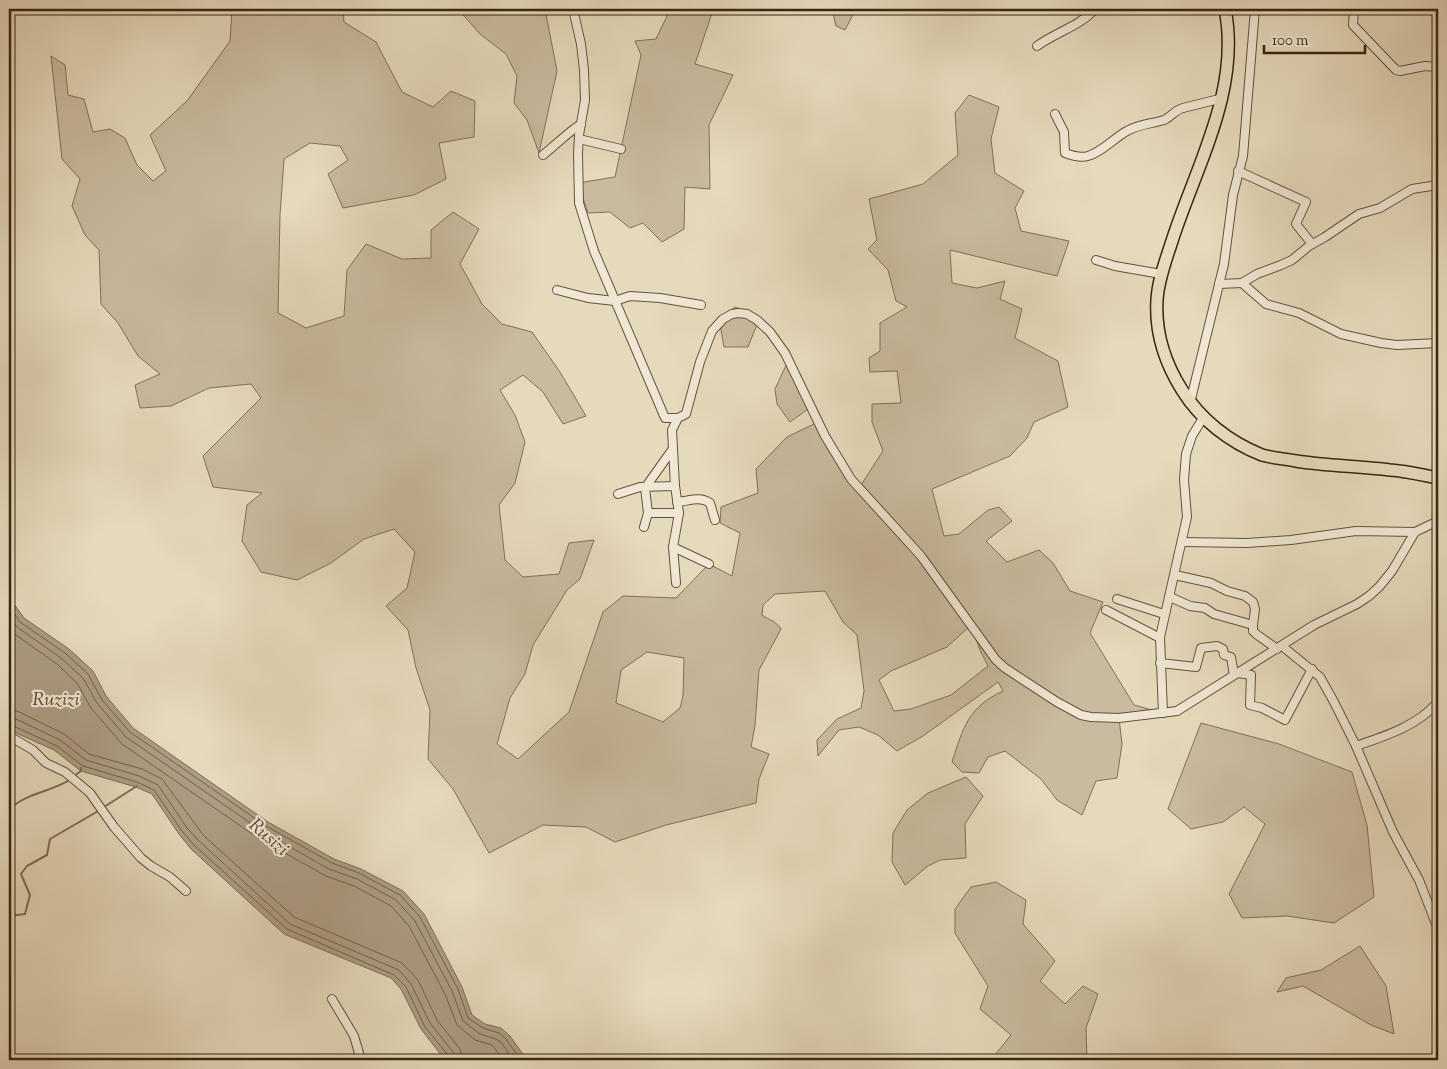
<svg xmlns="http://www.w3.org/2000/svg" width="1447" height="1069" font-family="'Sorts Mill Goudy',serif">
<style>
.green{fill:#c9bb9f;stroke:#827059;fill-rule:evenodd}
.water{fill:#ac9c83;stroke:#7e6c56}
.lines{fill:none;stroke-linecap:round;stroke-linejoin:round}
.shore{stroke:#73604b;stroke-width:1}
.stream{stroke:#7e6c56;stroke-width:2}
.minor-casing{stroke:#65523d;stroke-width:10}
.highway-casing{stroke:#3a2513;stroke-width:14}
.minor{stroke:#efe7d3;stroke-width:8}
.highway{stroke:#e6dabc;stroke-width:11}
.labels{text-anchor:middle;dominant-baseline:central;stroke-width:4.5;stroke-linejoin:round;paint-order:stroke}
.water-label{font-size:19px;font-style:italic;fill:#5c4935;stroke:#efe7d3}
</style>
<rect width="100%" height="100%" fill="#e6dabc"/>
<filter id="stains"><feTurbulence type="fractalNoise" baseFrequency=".004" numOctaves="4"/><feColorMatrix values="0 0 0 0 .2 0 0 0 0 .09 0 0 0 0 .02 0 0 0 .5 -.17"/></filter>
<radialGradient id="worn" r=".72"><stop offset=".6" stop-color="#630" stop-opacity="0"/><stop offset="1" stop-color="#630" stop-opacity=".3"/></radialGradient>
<g class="green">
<path d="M232,9H343L344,22L376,42L402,92L433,107L451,91L475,101L474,137L439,143L446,179L414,195L343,208L328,174L348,160L340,146L310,143L284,159L280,215L278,313L306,328L344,316L347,270L366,244L402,259L431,258V230L453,212L479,229L460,264L482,304L502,324L532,332L560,372L586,416L563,424L543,392L523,375L500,390L515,415L525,442L515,483L499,505L505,560L523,577L559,574L569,543L594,540L580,579L567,590L533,645L525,674L510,698L497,744L518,759L569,712L603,612L623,596L676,598L709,564L732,576L740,533L720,523L721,507L758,493L756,469L787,437L818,422L859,488L883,451L872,422V404L901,403L897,371L870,372L869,358L880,351V323L907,307L896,301L888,270L868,249L877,240L869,199L923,184L958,155L955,113L969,95L999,107L991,139L995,173L1024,191L1015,208L1021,231L1069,241L1057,276L950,250L952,283L977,288L1005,281L1000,299L1022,309L1015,338L1058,361L1068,407L1034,422L1027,438L1010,456L932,489L944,536L959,534L988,510L999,507L1012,521L986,541L1007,562L1039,550L1053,563L1070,591L1103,602L1090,633L1134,705L1163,713L1119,718L1122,744L1117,778L1096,781L1082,815L1057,800L1041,779L1005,751L988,757L979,773L962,772L952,762C963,728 968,707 1003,691L998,682L923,736L897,751L878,735L859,727L839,730L818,756L817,740L837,719L861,708L864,691L857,635L843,622L825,591L775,594L763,605L762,615C769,620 776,621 781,629L759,670L755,725L751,747L769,754L759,779L756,803L666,825L615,842L586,827L543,825L489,853L453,789L428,759L430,710L416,668L408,630L386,606L407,588L415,552L394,529L364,539L331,563L297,580L261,572L242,541L247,505L262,493L213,487L203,456L261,398L251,384L209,388L171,406L140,408L135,385L160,374L138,356L118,323L101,304L99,250L85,235L72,206L80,179L62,159L51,56L65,65L68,95L84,99L93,132L110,129L125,138L137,165L153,181L166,171L150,135L187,101L230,41ZM971,625L980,650L988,666L951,695L911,709L894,711L879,680L891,671L947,647ZM647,652L684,658L683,696L680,708L663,722L616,703L621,670Z"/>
<polygon points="458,9 545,9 557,71 539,153 527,120 514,103 517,76 506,54 480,34"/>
<polygon points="663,9 711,9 712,13 695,64 733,75 709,125 710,189 685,187 684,229 662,242 643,223 630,228 610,212 588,213 578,183 615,177 641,55 635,41 656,39 667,16"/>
<polygon points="832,9 856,9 845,30 836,26"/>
<polygon points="735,307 747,311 762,321 756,327 748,347 724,347 719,319"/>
<polygon points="789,359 811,407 790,422 777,404 775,389"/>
<polygon points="1201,723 1279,744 1352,772 1367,825 1374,897 1334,923 1287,916 1242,918 1229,894 1265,824 1244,807 1223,822 1191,829 1168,809"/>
<polygon points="966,777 983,796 965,824 966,858 940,860 928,866 905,885 892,862 893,833 907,810 928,793"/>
<polygon points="996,882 1026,900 1023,924 1055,961 1040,981 1065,1004 1083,986 1098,994 1086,1028 1087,1060 991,1060 1011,1035 980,1009 988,986 955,933 955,909 971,887"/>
<polygon points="1360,946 1386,986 1394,1034 1371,1025 1303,986 1277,992 1286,978 1321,970"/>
</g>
<polygon class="water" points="9,597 24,618 69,649 93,671 106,696 133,728 268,822 334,859 361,869 403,891 424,914 462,987 472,1015 485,1024 501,1028 510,1036 527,1060 445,1060 421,1029 401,989 391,978 284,934 191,849 179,834 152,794 136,787 81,771 54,750 16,733 9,728"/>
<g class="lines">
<g class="shore">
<polyline points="9,606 20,622 65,653 88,674 102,700 130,732 266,826 332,863 359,873 400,895 420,917 458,989 468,1018 483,1028 499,1033 506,1039 521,1060"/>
<polyline points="9,616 17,627 61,658 83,678 97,703 126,737 262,831 329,869 357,879 396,900 415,921 452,991 463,1021 480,1034 496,1039 502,1043 513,1060"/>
<polyline points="9,630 57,664 77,683 91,708 122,744 258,838 326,876 354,886 391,906 409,926 445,994 457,1025 475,1040 492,1045 504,1060"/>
<polyline points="9,710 17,711 64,734 89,754 142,769 162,779 204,836 294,917 402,963 418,980 437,1020 460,1049 463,1060"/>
<polyline points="9,718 16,719 60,740 86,760 139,776 158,785 187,828 199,841 290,924 399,970 411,984 430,1023 453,1052 455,1060"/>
<polyline points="9,724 57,746 83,766 137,782 154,790 182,831 195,846 287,929 394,975 406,987 425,1027 448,1055 449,1060"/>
</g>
<g class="stream">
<polyline points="74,776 81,771 81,768"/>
<polyline points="104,807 137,786"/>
<path d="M9,810C25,793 52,792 71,779"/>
<polyline points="9,916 25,914 30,895 21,874 27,866 47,855 50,839 100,810"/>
</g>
<g class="minor-casing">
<g id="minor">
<polyline points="573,9 581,44 584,70 585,100 579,135 578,153 579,203 594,251 665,418 678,418 686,414 700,362 712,331 723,319 732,314 738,313 747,314 757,320 770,332 785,353 825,436 851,479 921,556 996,660 1005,668 1057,702 1081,715 1091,717 1119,718 1177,711 1314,625 1357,604 1369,596 1379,587 1392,571 1415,532 1438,521"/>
<polyline points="1354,9 1353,25 1396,70 1400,71 1425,66 1438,67"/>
<path d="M1037,46C1056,32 1080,26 1095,9"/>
<path d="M1055,114L1064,132L1065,153C1073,156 1081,158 1088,156C1102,152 1114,138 1127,131C1139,124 1151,124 1164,120C1171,117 1175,110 1183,108L1223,98"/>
<polyline points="579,139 621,149"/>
<path d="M543,155C556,145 567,133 581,124"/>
<polyline points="1238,171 1306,202 1296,224 1312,244"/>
<polyline points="1096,260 1115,266 1161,274"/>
<polyline points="1242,283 1266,304 1299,313 1341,334 1381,343 1397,345 1438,343"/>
<polyline points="1219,284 1242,283 1257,274 1281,265 1292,260 1309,246 1325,237 1359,214 1380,208 1412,189 1438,185"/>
<polyline points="557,290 588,298 615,301 630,296 660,298 701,305"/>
<polyline points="1190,403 1224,264 1233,195 1243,156 1255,9"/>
<polyline points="618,494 640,487 675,486"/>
<path d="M677,502C689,501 700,496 710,503L715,520"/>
<polyline points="648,513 679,513"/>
<polyline points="644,527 648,513 645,488 672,450"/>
<polyline points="1182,542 1247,543 1291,540 1356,531 1415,532"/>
<polyline points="673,547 709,564"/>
<polyline points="1175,575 1211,583 1227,591 1245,596 1253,602 1255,609 1253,625"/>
<polyline points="676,583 673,547 679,513 675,486 672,430 678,418"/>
<polyline points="1170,597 1190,606 1205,608 1214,614 1253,625 1253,631 1256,634 1277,649"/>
<polyline points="1117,599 1164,614"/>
<polyline points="1106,610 1160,638"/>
<polyline points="1282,646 1320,677 1334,702 1356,746 1393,832 1419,880 1438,929"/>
<polyline points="1160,663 1196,667 1201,648 1217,646 1223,649 1224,655 1231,657 1234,675"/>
<polyline points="1238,673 1251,675 1250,705 1262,708 1285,720 1312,669"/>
<polyline points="1163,713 1160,637 1187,517 1184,480 1186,454 1192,436 1203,418"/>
<polyline points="9,736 33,750 46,763 65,772 90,793 114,827 141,858 151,866 170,877 186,891"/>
<path d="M1356,746C1386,736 1417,726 1438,702"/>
<polyline points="332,999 354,1036 361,1060"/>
</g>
</g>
<g class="highway-casing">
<path id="highway" d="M1225,9C1241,90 1196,166 1172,241C1166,260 1158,280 1157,300C1155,332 1165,363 1182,390C1200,419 1229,442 1262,455C1273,458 1285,459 1296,461C1327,466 1358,466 1390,470C1406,471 1422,475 1438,478"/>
</g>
<use href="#minor" class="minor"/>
<use href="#highway" class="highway"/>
</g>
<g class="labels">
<g class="water-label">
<text x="56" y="700">Ruzizi</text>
<text transform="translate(268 838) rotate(41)">Rusizi</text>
</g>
</g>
<rect width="1447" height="1069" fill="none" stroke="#e6dabc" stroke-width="30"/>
<rect x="10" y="10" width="1427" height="1049" fill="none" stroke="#3a2513" stroke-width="2.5"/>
<rect x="15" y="15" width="1417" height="1039" fill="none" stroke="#3a2513"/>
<path d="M1264 45v8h101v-8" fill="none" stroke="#3a2513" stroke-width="2.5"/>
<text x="1272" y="45" font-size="15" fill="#3a2513" stroke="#efe7d3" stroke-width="4" paint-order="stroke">100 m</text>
<rect width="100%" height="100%" filter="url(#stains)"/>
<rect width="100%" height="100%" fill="url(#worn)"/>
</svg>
